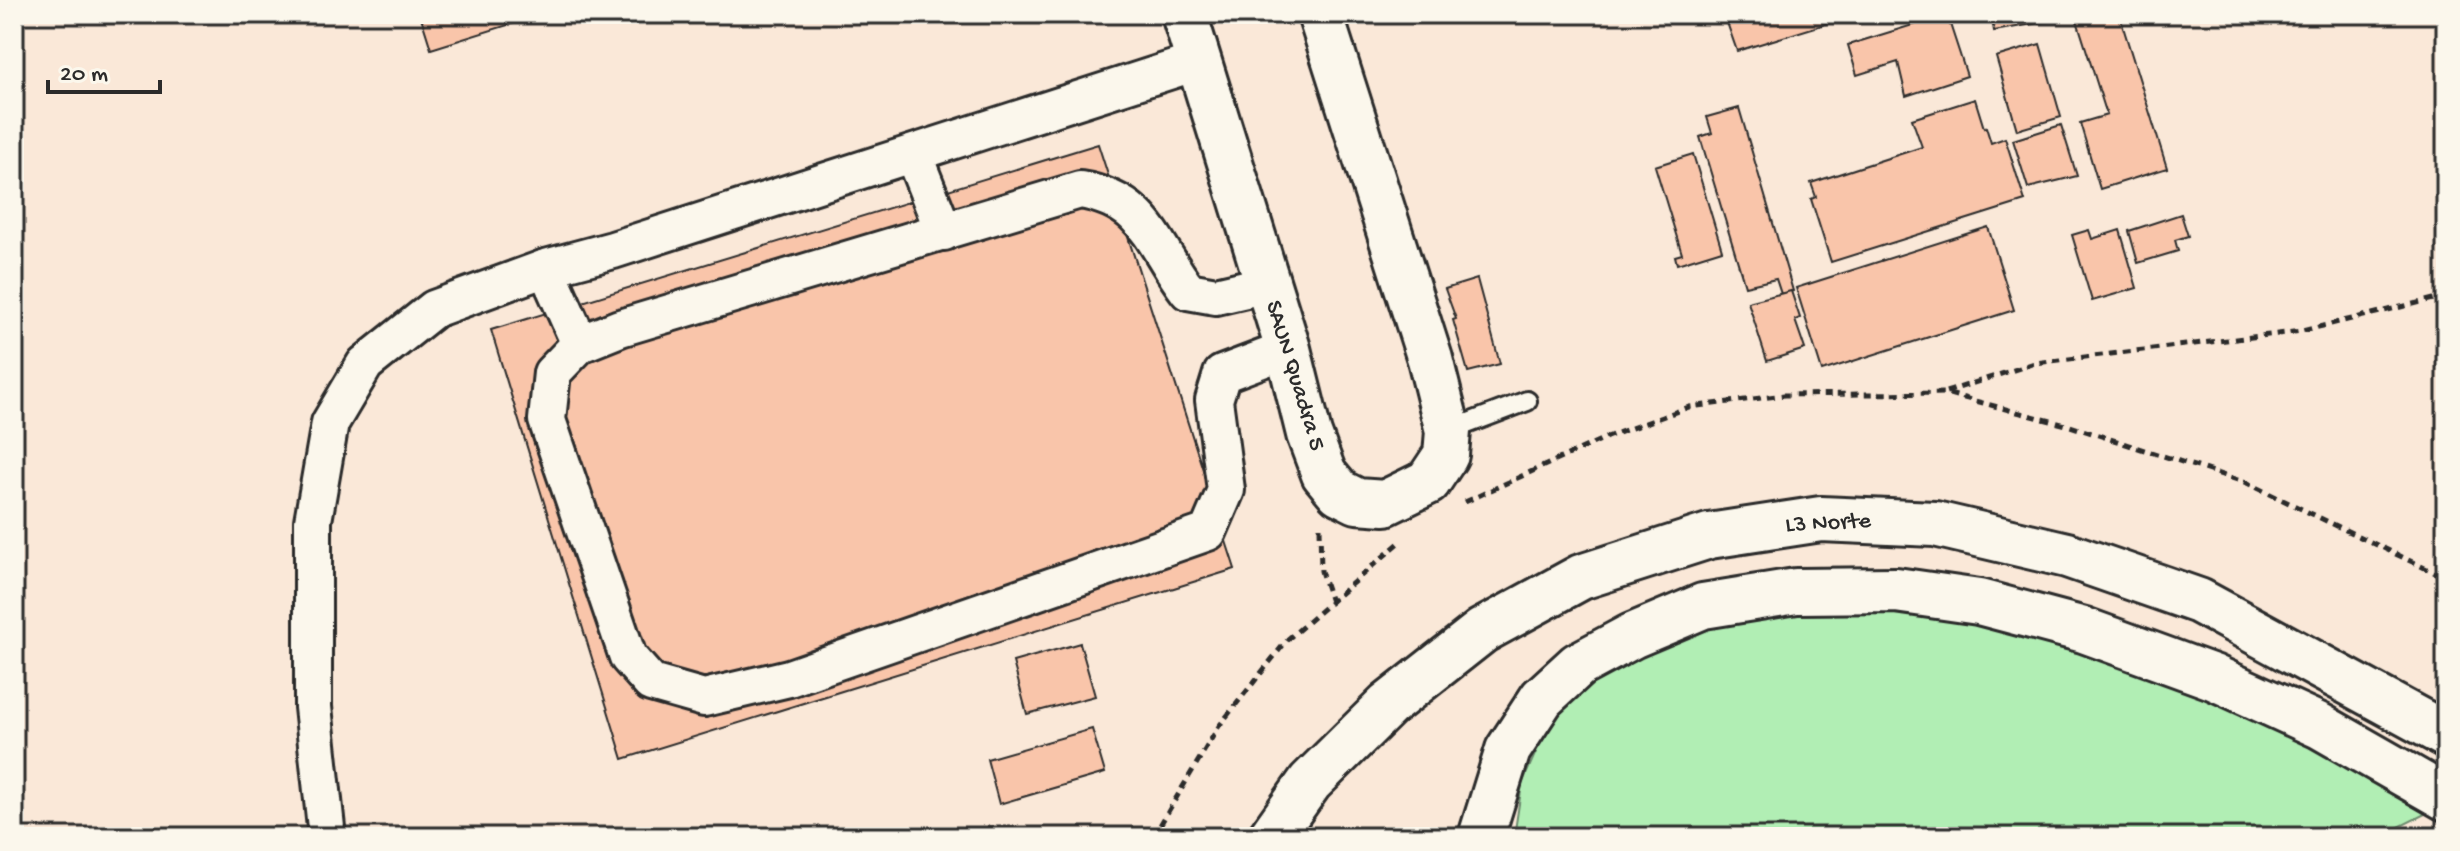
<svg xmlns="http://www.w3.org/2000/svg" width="2460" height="851" font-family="'Gochi Hand',sans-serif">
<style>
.green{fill:#b1eeb4;stroke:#6e8c70;stroke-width:2}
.building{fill:#f9c5aa;stroke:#2b2b2b;stroke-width:2}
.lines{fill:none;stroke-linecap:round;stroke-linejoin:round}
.lane-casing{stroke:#2b2b2b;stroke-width:24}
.street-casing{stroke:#2b2b2b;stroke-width:42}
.secondary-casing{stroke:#2b2b2b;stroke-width:50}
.primary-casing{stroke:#2b2b2b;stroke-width:50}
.path{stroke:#2b2b2b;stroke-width:5;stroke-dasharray:8 6;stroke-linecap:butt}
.lane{stroke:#fbf7ec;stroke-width:18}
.street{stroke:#fbf7ec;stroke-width:36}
.secondary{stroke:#fbf7ec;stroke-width:44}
.primary{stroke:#fbf7ec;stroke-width:44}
.labels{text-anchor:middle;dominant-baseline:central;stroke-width:7;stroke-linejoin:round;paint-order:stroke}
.street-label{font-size:24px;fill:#2b2b2b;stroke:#fbf7ec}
</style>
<rect width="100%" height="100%" fill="#fae8d8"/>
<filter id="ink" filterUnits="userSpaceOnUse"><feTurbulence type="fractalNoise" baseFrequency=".0125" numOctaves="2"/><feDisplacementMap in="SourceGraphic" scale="16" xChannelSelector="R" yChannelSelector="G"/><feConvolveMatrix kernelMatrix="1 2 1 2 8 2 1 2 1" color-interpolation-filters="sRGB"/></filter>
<g filter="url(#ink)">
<polygon class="green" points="1859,599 2164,664 2435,809 2379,837 1514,837 1522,784 1539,745 1563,706 1588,682 1684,628"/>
<g class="building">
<polygon points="420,14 543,14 431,49"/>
<polygon points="1724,14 1858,14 1737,51"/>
<polygon points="1991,14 2049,14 2050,21 1994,31"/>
<polygon points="2075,14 2119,14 2167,168 2100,189 2080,123 2107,115"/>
<polygon points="1945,15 1946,22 1949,21 1967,76 1906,96 1898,62 1857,75 1848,45"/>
<polygon points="2040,44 2061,117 2017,130 1996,57"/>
<polygon points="1975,99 1984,128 1986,127 1991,143 2005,138 2025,201 1831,262 1811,199 1816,197 1811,183 1922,147 1912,119"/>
<polygon points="1739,108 1793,291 1781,294 1776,279 1745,286 1700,137 1712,133 1707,117"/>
<polygon points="2061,125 2077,176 2028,188 2013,140"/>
<polygon points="1098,144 1235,569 623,759 491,330"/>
<polygon points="1693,154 1722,250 1677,264 1675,256 1682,254 1655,166"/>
<polygon points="2181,214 2188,236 2175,240 2178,251 2138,263 2129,231"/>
<polygon points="1988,227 2014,310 1822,371 1796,288"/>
<polygon points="2089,230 2092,239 2120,230 2137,288 2092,301 2072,235"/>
<polygon points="1477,279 1500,364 1468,372 1453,320 1456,319 1445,289"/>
<polygon points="1791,291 1800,318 1795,320 1805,349 1767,361 1748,302"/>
<polygon points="1080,643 1095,696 1027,714 1013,662"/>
<polygon points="1092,729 1105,773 999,804 987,759"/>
</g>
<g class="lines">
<g class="lane-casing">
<polyline id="lane" points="1448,431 1527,401"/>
</g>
<g class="street-casing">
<g id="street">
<polyline points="913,154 944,232"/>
<polyline points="546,268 580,344"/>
<path d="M1267,284L1216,296L1188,291C1152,244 1148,201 1080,190L620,328L580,344L552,373L547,420L628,657L651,683L704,698L789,678L1208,532L1226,490L1214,400L1222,374L1288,349"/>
<polyline points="327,837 313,707 313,521 330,423 365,364 434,309 546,268 613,250 1199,61"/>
</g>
</g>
<g class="secondary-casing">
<polyline id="secondary" points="1184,14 1288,349 1309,434 1324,474 1339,492 1357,501 1385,503 1428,482 1446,455 1448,431 1430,359 1320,14"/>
</g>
<g class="primary-casing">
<g id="primary">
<polyline points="1271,837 1310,782 1388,705 1482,631 1581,577 1709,536 1821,519 1935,524 2067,555 2199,601 2446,735"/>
<polyline points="1481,837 1508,750 1542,698 1578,665 1632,636 1703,606 1796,591 1896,590 1979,602 2084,630 2213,677 2320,726 2446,798"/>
</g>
</g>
<g class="path">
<polyline points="2440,14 2446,29"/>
<polyline points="1946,392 2035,363 2302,331 2446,296"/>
<polyline points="1465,502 1607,437 1689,407 1784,395 1945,393 2070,426 2247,483 2446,578"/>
<polyline points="1320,527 1321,571 1331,602"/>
<polyline points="1153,837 1219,726 1288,639 1399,543"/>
</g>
<use href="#lane" class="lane"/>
<use href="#street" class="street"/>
<use href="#secondary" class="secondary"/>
<use href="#primary" class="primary"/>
</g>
</g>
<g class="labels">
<g class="street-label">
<text transform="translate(1294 376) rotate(73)">SAUN Quadra 5</text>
<text transform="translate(1828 524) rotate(-3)">L3 Norte</text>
</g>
</g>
<rect width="2460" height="851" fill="none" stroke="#fbf7ec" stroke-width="48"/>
<rect x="24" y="24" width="2412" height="803" fill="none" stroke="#2b2b2b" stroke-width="3" filter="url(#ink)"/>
<path d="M48 80v12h112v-12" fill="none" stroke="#2b2b2b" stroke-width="4"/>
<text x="60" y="80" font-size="24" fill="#2b2b2b" stroke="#fbf7ec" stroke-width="6" paint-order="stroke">20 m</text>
</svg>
